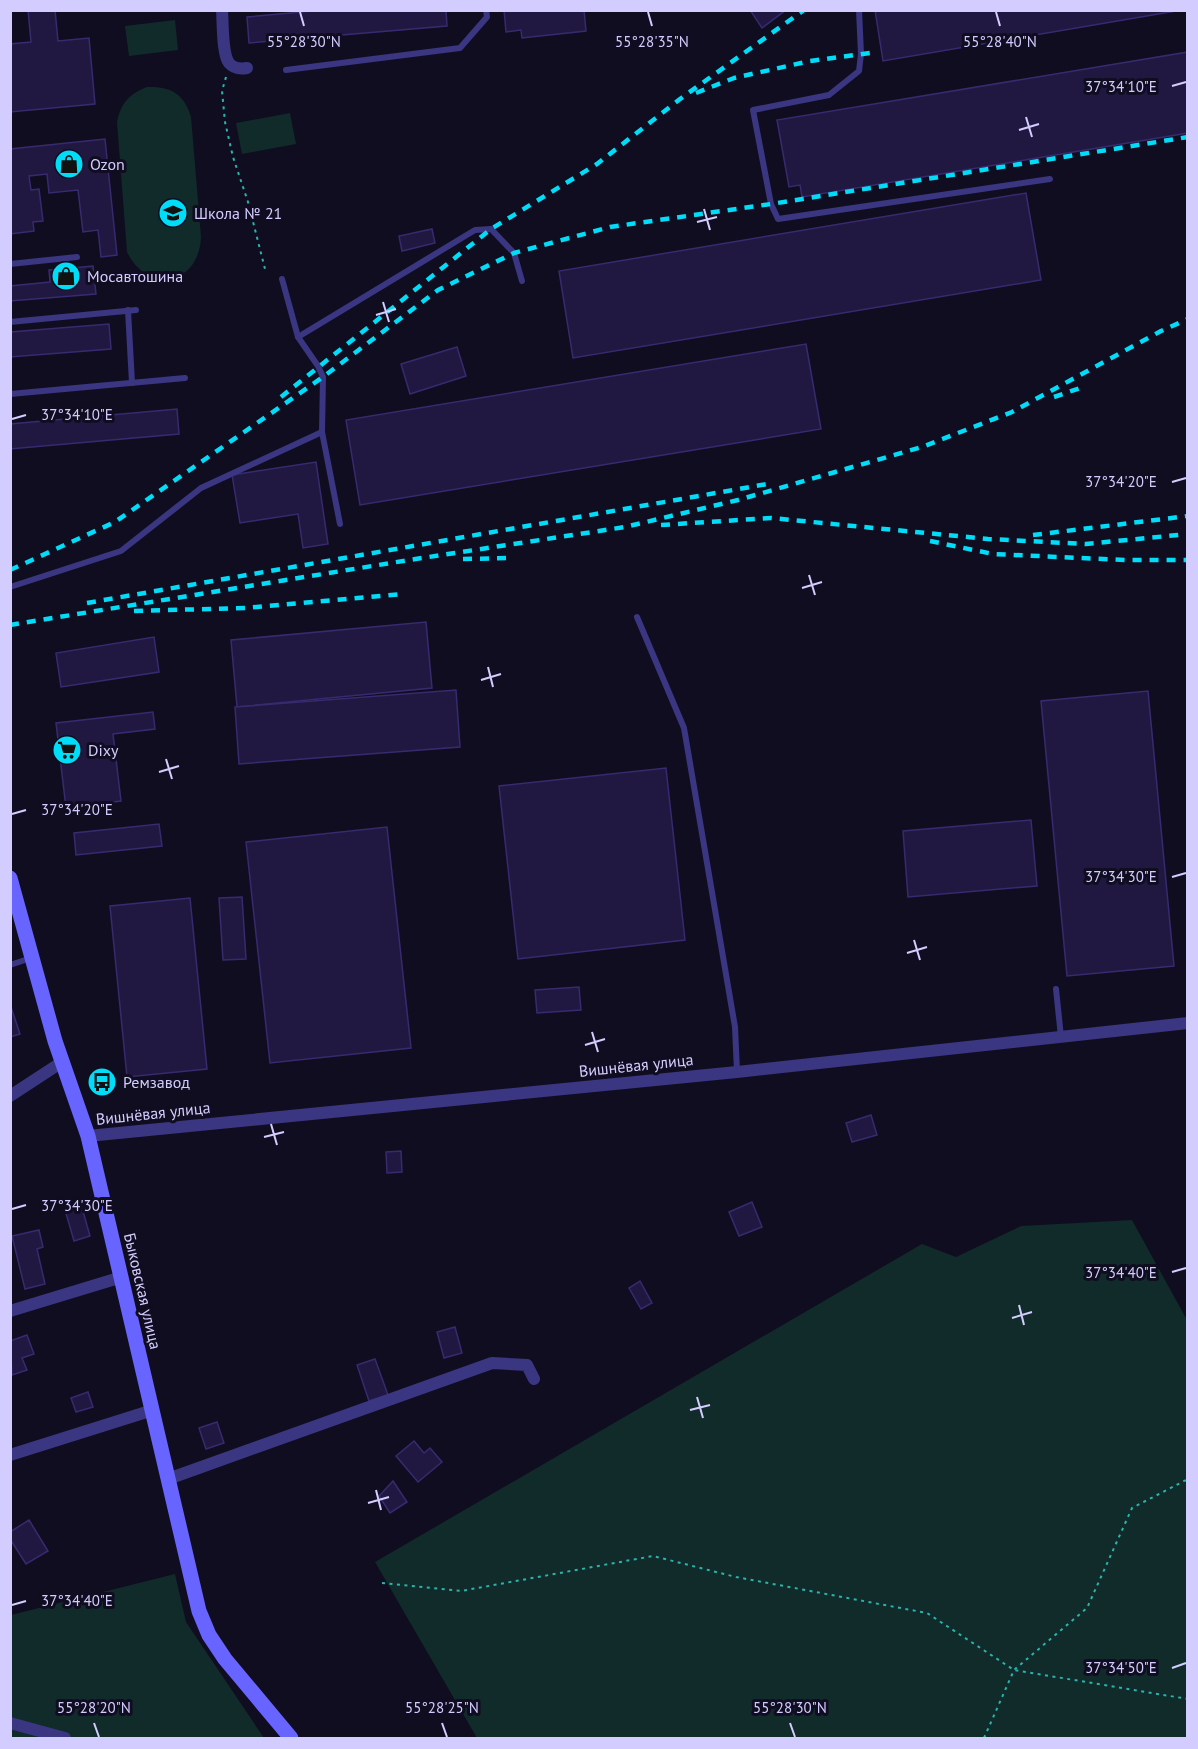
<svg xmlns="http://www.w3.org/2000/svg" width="1198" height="1749" font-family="'PT Sans',sans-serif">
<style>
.green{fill:#102b2a}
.building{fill:#211842;stroke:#382a6f;stroke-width:1.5}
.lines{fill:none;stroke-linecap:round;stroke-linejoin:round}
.path{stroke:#2bb4ad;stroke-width:2;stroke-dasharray:3 4.5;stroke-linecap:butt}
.lane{stroke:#3a3681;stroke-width:6}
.street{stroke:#3a3681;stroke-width:12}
.secondary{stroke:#6864ff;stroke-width:15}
.rail{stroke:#00ddf8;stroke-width:4.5;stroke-dasharray:9 8;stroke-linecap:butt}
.ticks{fill:none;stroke:#d3cdff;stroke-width:2}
.labels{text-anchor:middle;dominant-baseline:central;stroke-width:6;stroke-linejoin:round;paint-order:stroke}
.poi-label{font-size:16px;fill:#d3cdff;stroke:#100d21;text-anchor:start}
.street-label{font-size:16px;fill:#d3cdff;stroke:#100d21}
.ticks-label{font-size:15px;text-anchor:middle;fill:#d3cdff;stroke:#100d21;stroke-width:6;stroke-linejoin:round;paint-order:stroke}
</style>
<rect width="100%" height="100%" fill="#100d21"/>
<g class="green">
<polygon points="175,20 178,50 129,56 125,26"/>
<path d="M147,87C171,86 184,94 191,117L201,237C199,285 148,295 127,252L117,122C121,103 129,94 147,87Z"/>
<polygon points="290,113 296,144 242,154 236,123"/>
<polygon points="1132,1220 1187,1320 1187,1738 477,1738 375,1562 922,1244 956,1257 1021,1226"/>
<polygon points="175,1574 186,1622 264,1738 11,1738 11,1615"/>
</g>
<g class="building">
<polygon points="28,10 55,10 58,41 89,38 95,104 10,112 10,44 31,42"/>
<polygon points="323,10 446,10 447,26 249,43 247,17"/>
<polygon points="504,10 584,10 586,31 522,38 521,30 506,32"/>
<polygon points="750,10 786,10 762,28"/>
<polygon points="875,10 1182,10 883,61"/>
<polygon points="1188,52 1188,133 802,197 800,185 789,187 777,120"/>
<polygon points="105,139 117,255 101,257 98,230 83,232 78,190 49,193 47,174 29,176 31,190 39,189 43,221 33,222 34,231 10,234 10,149"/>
<polygon points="1026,193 1041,280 573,358 559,271"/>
<polygon points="432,229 435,243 402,251 399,236"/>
<polygon points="93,266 96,294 10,301 10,286 50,282 49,270"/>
<polygon points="109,324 111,349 10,357 10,332"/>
<polygon points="806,344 821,429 360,505 346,420"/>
<polygon points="457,347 466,376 410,394 401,364"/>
<polygon points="177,409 179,434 10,449 10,424"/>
<polygon points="316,462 328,544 303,548 298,514 240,523 232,475"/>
<polygon points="426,622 432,688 237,707 231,640"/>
<polygon points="154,637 159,672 61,687 56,653"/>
<polygon points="456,690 460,747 239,764 235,707"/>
<polygon points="1148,691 1174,966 1067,976 1041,701"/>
<polygon points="153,712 155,729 113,734 121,801 66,808 56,723"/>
<polygon points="666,768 685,940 518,959 499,786"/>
<polygon points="1031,820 1037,886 908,897 903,831"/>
<polygon points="159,824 162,846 76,855 74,833"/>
<polygon points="387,827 411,1048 270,1063 246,842"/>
<polygon points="242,897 246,959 223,960 219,898"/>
<polygon points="190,898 207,1069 127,1077 110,906"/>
<polygon points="579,987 581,1010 537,1013 535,990"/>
<polygon points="10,1004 20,1034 10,1037"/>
<polygon points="871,1115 877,1135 852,1142 846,1123"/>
<polygon points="401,1151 402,1172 387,1173 386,1152"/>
<polygon points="752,1202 762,1227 739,1236 729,1212"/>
<polygon points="81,1204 90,1236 74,1241 65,1210"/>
<polygon points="39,1230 43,1247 37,1249 45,1284 25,1289 12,1236"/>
<polygon points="640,1281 652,1303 641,1309 629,1288"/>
<polygon points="455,1327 462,1353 444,1358 437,1332"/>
<polygon points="27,1335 34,1354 22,1358 27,1370 12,1375 10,1341"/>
<polygon points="375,1359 388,1395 369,1401 357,1365"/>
<polygon points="88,1392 93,1407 76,1412 71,1398"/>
<polygon points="217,1422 224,1443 206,1449 199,1428"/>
<polygon points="414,1441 424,1453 430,1448 442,1462 418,1482 396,1456"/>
<polygon points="393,1481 407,1502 390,1513 379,1496"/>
<polygon points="29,1520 48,1551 26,1564 10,1539 10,1532"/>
</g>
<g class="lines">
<g class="path">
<polyline points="226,77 222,91 225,122 233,157 248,202 265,269"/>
<polyline points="382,1583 461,1591 653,1556 736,1577 927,1613 1014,1670 1188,1699"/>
<polyline points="984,1738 1014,1670 1087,1608 1132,1508 1188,1479"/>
</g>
<g class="lane">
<polyline points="859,10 861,54 859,71 829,95 753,110 771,204 778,219 1050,179"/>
<polyline points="286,70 460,48 487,17 486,10"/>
<polyline points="10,264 77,257"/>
<polyline points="282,279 298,337 318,366 323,377 322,432 340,524"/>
<polyline points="128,310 132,383"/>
<polyline points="10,322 136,310"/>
<polyline points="298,337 475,230 491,229 514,253 522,281"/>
<polyline points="10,394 185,378"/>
<polyline points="10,587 121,551 201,488 322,432"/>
<polyline points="637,617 684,728 735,1027 737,1071"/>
<polyline points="10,965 31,958"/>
<polyline points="1056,989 1061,1037"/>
</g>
<g class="street">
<path d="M222,10C223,23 222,54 229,63C234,69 241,69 247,68"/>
<polyline points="10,1096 62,1062"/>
<polyline points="88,1136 737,1072 1188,1023"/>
<polyline points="10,1311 122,1277"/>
<polyline points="10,1455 153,1410"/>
<polyline points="168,1479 492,1363 527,1365 534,1379"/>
<polyline points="10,1723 65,1738"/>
</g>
<polyline class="secondary" points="10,878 55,1041 88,1136 199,1611 209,1635 225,1659 291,1738"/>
<g class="rail">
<polyline points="696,93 734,78 810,61 877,52"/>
<polyline points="281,397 491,229 597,164 680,99 804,10"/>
<polyline points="1054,397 1083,387"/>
<polyline points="661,525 771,518 988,539 1086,544 1188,534"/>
<polyline points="1033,535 1188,516"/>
<polyline points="930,541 993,554 1125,560 1188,560"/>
<polyline points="463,559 510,558"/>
<polyline points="10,570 115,522 323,377 438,290 514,253 610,227 771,204 1188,137"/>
<polyline points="87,603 773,483"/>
<polyline points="134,611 245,608 402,594"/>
<polyline points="10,625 409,560 625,527 738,500 922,447 1012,412 1161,331 1188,319"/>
</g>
</g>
<path class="ticks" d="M300,12L304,26M648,12L652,26M996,12L1000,26M1172,86L1186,82M1026,117L1032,137M1019,130L1039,124M704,209L710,230M697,222L717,217M383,302L389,322M376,315L396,309M12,419L26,415M1172,482L1186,478M809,575L815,595M802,588L822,582M488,667L493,687M481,680L501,674M166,759L172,779M159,772L179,766M12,814L26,810M1172,877L1186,873M914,940L920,960M907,953L927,947M592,1032L598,1052M585,1045L605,1039M271,1124L277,1145M264,1137L284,1132M12,1209L26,1205M1172,1272L1186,1268M1019,1305L1024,1325M1012,1318L1032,1312M697,1397L703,1418M690,1410L710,1405M376,1490L381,1510M368,1503L389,1497M12,1605L26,1601M1172,1668L1186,1663M94,1723L99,1737M442,1723L447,1737M790,1723L795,1737"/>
<defs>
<g id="shop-disc" transform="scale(1.5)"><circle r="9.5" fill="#00ddf8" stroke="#100d21"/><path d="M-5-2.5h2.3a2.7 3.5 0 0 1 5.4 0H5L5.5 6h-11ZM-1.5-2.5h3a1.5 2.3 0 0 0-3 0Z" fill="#111"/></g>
<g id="school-disc" transform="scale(1.5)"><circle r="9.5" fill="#00ddf8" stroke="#100d21"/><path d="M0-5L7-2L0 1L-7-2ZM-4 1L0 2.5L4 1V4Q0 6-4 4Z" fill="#111"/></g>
<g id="supermarket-disc" transform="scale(1.5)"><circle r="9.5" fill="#00ddf8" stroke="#100d21"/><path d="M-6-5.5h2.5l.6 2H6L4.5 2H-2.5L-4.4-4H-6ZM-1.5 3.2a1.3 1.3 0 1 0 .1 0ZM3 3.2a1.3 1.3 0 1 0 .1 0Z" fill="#111"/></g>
<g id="bus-disc" transform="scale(1.5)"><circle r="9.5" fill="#00ddf8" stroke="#100d21"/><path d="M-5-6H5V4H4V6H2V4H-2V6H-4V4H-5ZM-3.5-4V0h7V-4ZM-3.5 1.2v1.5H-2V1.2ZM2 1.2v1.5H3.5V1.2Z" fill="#111"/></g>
</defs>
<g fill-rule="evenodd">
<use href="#shop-disc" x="69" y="164"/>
<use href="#school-disc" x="173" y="213"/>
<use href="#shop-disc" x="66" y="276"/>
<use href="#supermarket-disc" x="67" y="750"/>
<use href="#bus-disc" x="102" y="1082"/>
</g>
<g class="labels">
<g class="poi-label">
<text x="90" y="164">Ozon</text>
<text x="194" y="213">Школа № 21</text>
<text x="87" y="276">Мосавтошина</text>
<text x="88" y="750">Dixy</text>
<text x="123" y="1082">Ремзавод</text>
</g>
<g class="street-label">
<text transform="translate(636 1065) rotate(-6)">Вишнёвая улица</text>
<text transform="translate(153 1113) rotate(-6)">Вишнёвая улица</text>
<text transform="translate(143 1291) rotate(77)">Быковская улица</text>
</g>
</g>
<g class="ticks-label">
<text x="304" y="47">55°28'30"N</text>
<text x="652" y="47">55°28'35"N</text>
<text x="1000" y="47">55°28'40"N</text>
<text x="1121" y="92">37°34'10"E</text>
<text x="77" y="420">37°34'10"E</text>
<text x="1121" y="487">37°34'20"E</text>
<text x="77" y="815">37°34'20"E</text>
<text x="1121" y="882">37°34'30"E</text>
<text x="77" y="1211">37°34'30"E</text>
<text x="1121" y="1278">37°34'40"E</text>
<text x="77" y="1606">37°34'40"E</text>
<text x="1121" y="1673">37°34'50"E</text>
<text x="94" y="1713">55°28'20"N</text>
<text x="442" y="1713">55°28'25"N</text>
<text x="790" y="1713">55°28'30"N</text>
</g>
<rect width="1198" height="1749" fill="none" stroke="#d3cdff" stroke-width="24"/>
</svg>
